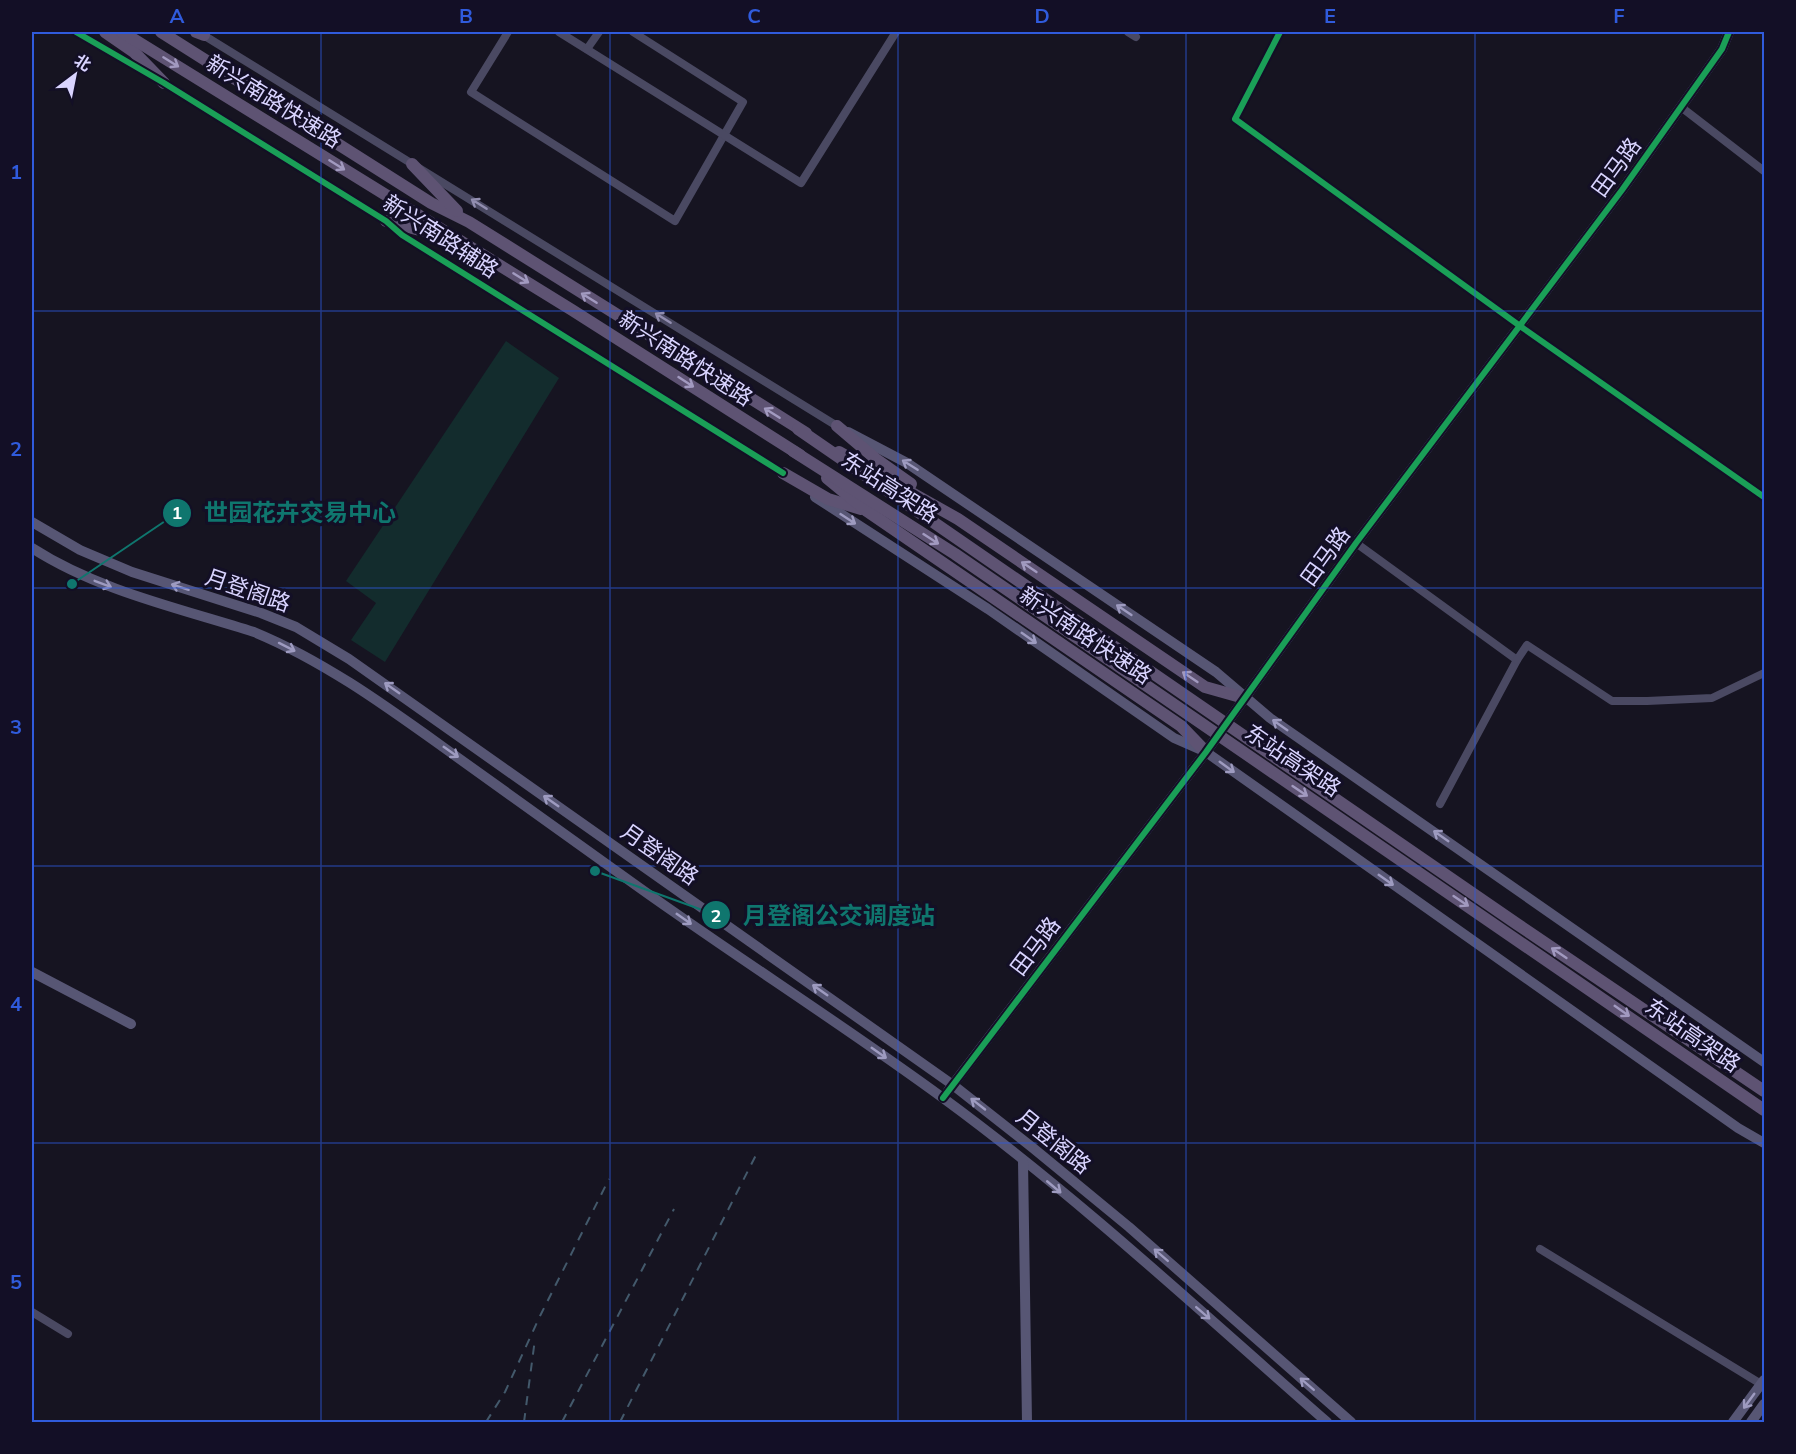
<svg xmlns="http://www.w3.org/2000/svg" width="1796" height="1454" font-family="Mulish,'Noto Sans SC',sans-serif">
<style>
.green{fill:#132c2d}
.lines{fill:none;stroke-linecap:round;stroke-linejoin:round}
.street{stroke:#4a4962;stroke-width:8}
.secondary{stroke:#575674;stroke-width:10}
.primary{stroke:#5e5373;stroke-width:12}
.rail{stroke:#43596b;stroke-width:2;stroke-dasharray:9 8;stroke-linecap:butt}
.primary-bridge{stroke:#5e5373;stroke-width:12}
.cycleway-casing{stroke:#130f26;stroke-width:10}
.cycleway{stroke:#1a9f57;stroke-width:6}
.oneway{stroke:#a29ac0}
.oneway2{stroke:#928eb0}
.oneway3{stroke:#9e9bc0}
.grid{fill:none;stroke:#305bdc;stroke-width:1.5;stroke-opacity:0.55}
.labels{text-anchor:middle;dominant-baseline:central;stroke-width:6;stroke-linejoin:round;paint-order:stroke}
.street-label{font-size:22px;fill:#d9d4ff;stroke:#130f26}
.leader{fill:none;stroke:#0f766e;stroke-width:2}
.callout-dot{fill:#0f766e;stroke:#130f26;stroke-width:2}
.mark-label{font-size:18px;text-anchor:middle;font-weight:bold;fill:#fff}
.callout-label{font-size:24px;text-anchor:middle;font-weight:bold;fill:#0f766e;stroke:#130f26;stroke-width:6;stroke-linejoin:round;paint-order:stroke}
.neatline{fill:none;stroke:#305bdc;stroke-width:2}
.grid-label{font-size:20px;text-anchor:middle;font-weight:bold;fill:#305bdc}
</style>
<rect width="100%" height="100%" fill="#161421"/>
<polygon class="green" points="506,341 559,378 385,662 351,640 376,603 346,581"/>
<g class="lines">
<g class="street">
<polyline points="76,32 164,83 386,221 402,235 783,473"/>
<polyline points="508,32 471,92 675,221 743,102 633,32"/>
<polyline points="559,32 801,183 896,32"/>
<polyline points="1128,32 1136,37"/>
<polyline points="1280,32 1235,119 1520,326 1764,497"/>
<polyline points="200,33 837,426"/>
<polyline points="587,49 599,32"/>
<polyline points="1681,107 1764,171"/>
<polyline points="1356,543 1517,660 1440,804"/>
<polyline points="1517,660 1527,645 1612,701 1647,701 1712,698 1764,673"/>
<polyline points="1540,1249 1761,1384"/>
<polyline points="32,1312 68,1334"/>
</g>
<g class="secondary">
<polyline points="848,432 907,463 1216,672 1270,718 1764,1062"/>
<polyline points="815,497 988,609 1174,738 1206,752 1738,1128 1764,1143"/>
<polyline points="32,522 80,550 132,572 261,613 296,627 349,659 953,1085 1033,1148 1129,1227 1351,1422"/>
<path d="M32,548C99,591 179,608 254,632C322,660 383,704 443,747C503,790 563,833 623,876C728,952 838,1021 943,1098C1078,1197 1201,1312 1327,1422"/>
<polyline points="32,972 131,1024"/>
<polyline points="948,1091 1206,752 1356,543 1622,190 1722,49 1729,32"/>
<polyline points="1023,1161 1027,1422"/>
<polyline points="1733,1422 1764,1380"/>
<polyline points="1751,1422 1764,1404"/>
</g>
<g class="primary">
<polyline points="105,32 134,52 164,83"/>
<polyline points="122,32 572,310 800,455"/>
<polyline points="161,32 431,203 469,222 806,433"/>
<polyline points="196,32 204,35"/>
<polyline points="412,164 457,211"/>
<polyline points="386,221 446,237"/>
<polyline points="837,426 877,460 911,484"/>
<polyline points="839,452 958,519 1205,687 1244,698"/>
<polyline points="783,473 828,499 861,509"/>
<polyline points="827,478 867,511 1181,726 1206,752"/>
</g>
<g class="rail">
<polyline points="486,1422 505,1392 540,1316 609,1179"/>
<polyline points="524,1422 535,1339"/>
<polyline points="562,1422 674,1209"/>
<polyline points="620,1422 756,1155"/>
</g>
<g class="primary-bridge">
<polyline points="798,429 1517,924 1764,1091"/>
<polyline points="793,451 955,554 1764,1110"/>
</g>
<g class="cycleway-casing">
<g id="cycleway">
<polyline points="76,32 164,83 386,221 402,235 783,473"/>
<polyline points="1280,32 1235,119 1520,326 1764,497"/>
<polyline points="943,1098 1206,752 1356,543 1622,190 1722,49 1729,32"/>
</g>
</g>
<use href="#cycleway" class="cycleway"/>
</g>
<defs><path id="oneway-shaft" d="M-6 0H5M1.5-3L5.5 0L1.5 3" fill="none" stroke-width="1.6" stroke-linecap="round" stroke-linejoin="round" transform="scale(1.5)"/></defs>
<g class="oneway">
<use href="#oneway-shaft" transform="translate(171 62) rotate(32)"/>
<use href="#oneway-shaft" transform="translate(337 165) rotate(32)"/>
<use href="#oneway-shaft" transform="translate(521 278) rotate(32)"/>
<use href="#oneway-shaft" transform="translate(589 298) rotate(-148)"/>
<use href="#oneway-shaft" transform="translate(686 382) rotate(33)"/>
<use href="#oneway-shaft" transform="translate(772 413) rotate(-148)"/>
<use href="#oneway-shaft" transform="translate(931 539) rotate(33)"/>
<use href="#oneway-shaft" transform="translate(1029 567) rotate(-146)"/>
<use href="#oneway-shaft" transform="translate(1190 677) rotate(-146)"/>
<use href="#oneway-shaft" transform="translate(1300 791) rotate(34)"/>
<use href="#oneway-shaft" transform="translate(1461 901) rotate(34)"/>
<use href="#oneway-shaft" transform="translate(1559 953) rotate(-146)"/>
<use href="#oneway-shaft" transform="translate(1622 1011) rotate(35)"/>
</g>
<g class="oneway2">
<use href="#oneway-shaft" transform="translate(479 204) rotate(-148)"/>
<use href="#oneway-shaft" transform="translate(663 318) rotate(-148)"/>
</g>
<g class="oneway3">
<use href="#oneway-shaft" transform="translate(910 465) rotate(-148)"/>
<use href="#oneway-shaft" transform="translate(848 519) rotate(33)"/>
<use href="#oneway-shaft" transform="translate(103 584) rotate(21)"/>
<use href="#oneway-shaft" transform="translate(180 587) rotate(-162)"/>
<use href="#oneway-shaft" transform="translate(1124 610) rotate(-146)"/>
<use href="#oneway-shaft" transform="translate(1029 638) rotate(35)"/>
<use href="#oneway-shaft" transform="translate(287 647) rotate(27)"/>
<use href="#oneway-shaft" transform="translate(392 688) rotate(-145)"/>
<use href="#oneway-shaft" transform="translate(1280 725) rotate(-145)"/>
<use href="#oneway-shaft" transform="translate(451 752) rotate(35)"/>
<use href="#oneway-shaft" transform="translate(1227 767) rotate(36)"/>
<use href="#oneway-shaft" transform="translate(551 801) rotate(-145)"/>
<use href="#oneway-shaft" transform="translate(1441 836) rotate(-145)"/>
<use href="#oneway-shaft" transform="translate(1386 880) rotate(35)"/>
<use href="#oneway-shaft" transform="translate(684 919) rotate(35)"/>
<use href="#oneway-shaft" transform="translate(820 990) rotate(-145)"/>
<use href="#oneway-shaft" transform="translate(879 1053) rotate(35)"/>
<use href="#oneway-shaft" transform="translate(978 1104) rotate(-142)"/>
<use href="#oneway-shaft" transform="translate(1054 1187) rotate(40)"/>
<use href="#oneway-shaft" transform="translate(1161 1255) rotate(-139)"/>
<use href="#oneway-shaft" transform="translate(1203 1313) rotate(41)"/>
<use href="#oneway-shaft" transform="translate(1307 1384) rotate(-139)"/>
<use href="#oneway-shaft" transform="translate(1749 1401) rotate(126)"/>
</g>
<path class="grid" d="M321,32V1422M610,32V1422M898,32V1422M1186,32V1422M1475,32V1422M32,311H1764M32,588H1764M32,866H1764M32,1143H1764"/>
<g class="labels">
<g class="street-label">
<text transform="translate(274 101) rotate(32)">新兴南路快速路</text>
<text transform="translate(1616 167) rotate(-54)">田马路</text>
<text transform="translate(441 236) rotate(33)">新兴南路辅路</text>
<text transform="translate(686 358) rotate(33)">新兴南路快速路</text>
<text transform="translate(890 487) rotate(33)">东站高架路</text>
<text transform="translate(1325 556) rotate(-54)">田马路</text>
<text transform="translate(248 590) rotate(19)">月登阁路</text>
<text transform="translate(1086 635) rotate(34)">新兴南路快速路</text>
<text transform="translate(1293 760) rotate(34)">东站高架路</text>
<text transform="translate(660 854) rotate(35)">月登阁路</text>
<text transform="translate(1035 946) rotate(-53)">田马路</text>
<text transform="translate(1693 1035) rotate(35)">东站高架路</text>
<text transform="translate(1054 1141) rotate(39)">月登阁路</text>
</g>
</g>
<path class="leader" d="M72 584L177 513M595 871L716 915"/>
<g class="callout-dot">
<circle cx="72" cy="584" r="6"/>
<circle cx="595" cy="871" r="6"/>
<circle cx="177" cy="513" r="15"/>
<circle cx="716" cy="915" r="15"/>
</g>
<g class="mark-label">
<text x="177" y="519">1</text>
<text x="716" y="922">2</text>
</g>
<g class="callout-label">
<text x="300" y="521">世园花卉交易中心</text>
<text x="839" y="924">月登阁公交调度站</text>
</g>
<rect width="1796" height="1454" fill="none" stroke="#130f26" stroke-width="66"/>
<g transform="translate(75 75) rotate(32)" stroke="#130f26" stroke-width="4.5" paint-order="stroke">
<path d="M0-4.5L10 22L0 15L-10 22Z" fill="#d9d4ff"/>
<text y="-9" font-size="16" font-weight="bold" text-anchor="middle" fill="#d9d4ff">北</text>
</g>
<rect x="33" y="33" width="1730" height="1388" class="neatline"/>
<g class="grid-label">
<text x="177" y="23">A</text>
<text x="466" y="23">B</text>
<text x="754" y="23">C</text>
<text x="1042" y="23">D</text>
<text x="1330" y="23">E</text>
<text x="1619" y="23">F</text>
<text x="16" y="179">1</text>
<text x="16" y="456">2</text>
<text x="16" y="734">3</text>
<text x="16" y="1011">4</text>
<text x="16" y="1289">5</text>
</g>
</svg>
